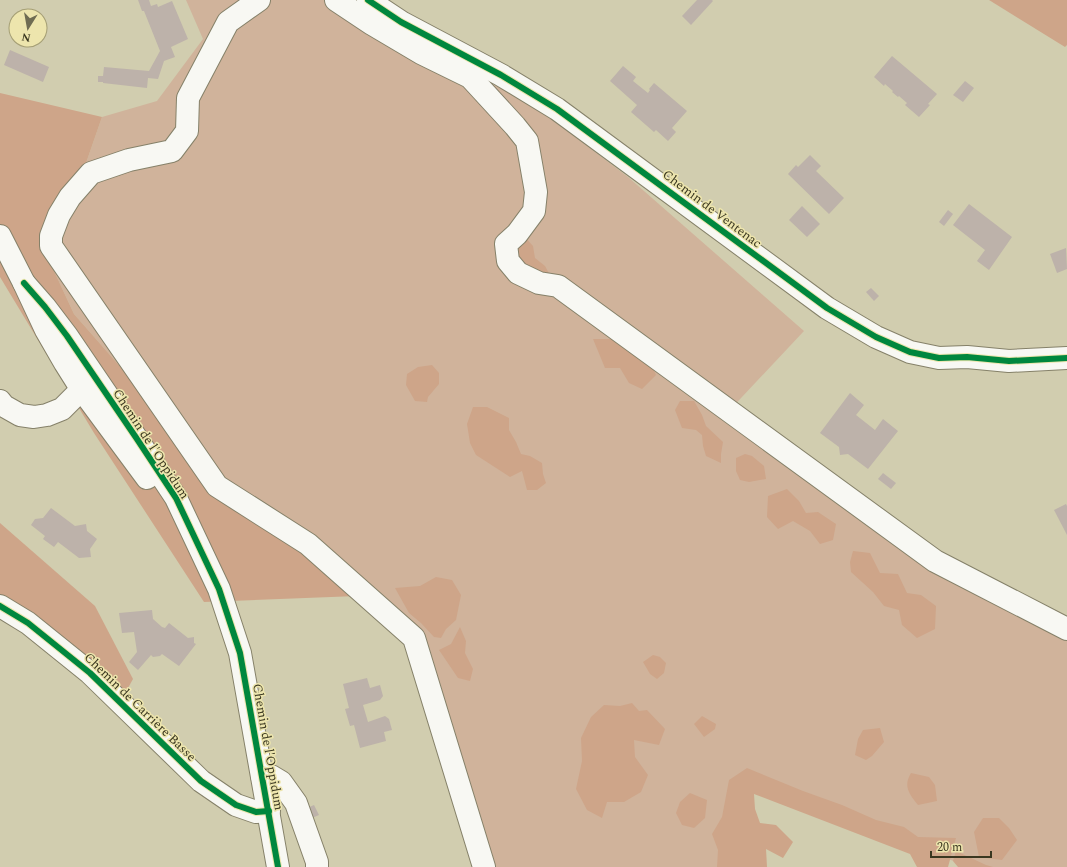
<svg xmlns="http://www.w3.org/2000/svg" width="1067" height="867" font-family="Spectral,serif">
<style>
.green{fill:#d0b39b}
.forest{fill:#cea589}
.building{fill:#bdb2aa}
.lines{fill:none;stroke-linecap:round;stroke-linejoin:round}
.minor-casing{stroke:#858169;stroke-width:24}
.minor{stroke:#f8f8f3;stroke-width:22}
.cycleway-casing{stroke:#ede5ad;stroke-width:8}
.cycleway{stroke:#00873e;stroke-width:6}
.labels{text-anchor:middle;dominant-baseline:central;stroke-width:3;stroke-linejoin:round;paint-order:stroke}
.street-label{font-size:13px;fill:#3a3720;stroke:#ede5ad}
</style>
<rect width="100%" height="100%" fill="#d1cdaf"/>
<polygon class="green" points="186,0 361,0 441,58 532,104 628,177 804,331 726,414 1067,638 1067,867 969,867 743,780 733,867 485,867 415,646 225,486 74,314 42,245 85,166 102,117 157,101 203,39"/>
<g class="forest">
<polygon points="989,0 1067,0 1067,45 1065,47"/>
<polygon points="0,93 102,117 85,166 42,245 74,314 225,486 357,596 204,602 94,433 0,277"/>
<polygon points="523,235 533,246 535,258 545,266 552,279 544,288 503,239"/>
<polygon points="593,339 617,339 642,341 638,359 651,364 656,375 642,389 629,383 620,368 605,368"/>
<polygon points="432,365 439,373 439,384 428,397 427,402 415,401 406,385 407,374 418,367"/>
<polygon points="680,401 694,401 702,415 706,426 723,442 721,454 721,463 706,456 703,446 702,435 696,430 682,428 675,410"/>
<polygon points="473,407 487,407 509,418 509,430 516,442 521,454 530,456 542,463 543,474 546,483 537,490 527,490 522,471 510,477 476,455 470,443 467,424"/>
<polygon points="745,454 752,456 764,466 766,479 749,482 740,480 736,471 736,458"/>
<polygon points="787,489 799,501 806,513 818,512 836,524 833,540 820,544 810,531 793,521 778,529 767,517 768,496"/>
<polygon points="0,523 95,606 133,679 123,697 0,602"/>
<polygon points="853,551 870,553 880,573 898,574 907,593 921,595 936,606 935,629 917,638 902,625 899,610 884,606 873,592 851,572 850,562"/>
<polygon points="436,577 452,580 461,595 456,620 446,629 441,638 434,637 421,623 409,613 395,588 420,586"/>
<polygon points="460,627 466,641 465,653 473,669 470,681 458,678 439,650 451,644"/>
<polygon points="653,655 660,657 666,663 664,673 657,679 650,674 643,662"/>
<polygon points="632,703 639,711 647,710 665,729 659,745 634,740 635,757 648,775 641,792 624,802 607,802 602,818 587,810 576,789 582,761 581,738 591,717 604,705 620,706"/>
<polygon points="702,716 716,724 715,729 704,737 694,724"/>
<polygon points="880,728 884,742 872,756 866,760 855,755 858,739 863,730"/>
<polygon points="747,768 803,791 842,805 876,820 904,827 918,837 956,838 948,867 917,867 910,854 754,794 755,809 760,823 776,825 793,842 783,858 766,849 767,867 717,867 718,850 712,834 722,817 729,780"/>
<path d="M911,773L929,777L935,785L937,801L918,805C909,794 903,786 911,773Z"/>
<polygon points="690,793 707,800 705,818 694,828 682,825 676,813 680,802"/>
<polygon points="983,818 999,818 1009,828 1017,840 1002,860 979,857 974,832"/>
<polygon points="956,851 986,865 993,867 958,867 953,861"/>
</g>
<g class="building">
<polygon points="138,0 149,0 151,6 157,4 158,7 172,1 188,39 171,47 175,57 164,61 158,79 148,78 147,88 103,83 103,82 98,82 98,76 103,76 104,67 149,71 160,51 144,11 142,11"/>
<polygon points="697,0 712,0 713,1 691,25 682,16"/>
<polygon points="10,50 49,67 43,82 4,65"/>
<polygon points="892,56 937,94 928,104 930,105 919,117 905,105 907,103 899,96 898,97 892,92 893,91 885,84 884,86 874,77"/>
<polygon points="623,66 636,77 633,81 648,93 650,90 649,89 654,83 687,111 672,128 676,132 668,141 656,130 654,132 631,112 637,105 610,81"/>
<polygon points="965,81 974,88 963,102 953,95"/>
<polygon points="810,155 821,166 816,171 844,198 829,214 788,174 796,165 798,167"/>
<polygon points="969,204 1012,237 989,270 977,261 985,250 953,225"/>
<polygon points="802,206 820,224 807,237 789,220"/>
<polygon points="948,210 953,214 944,226 939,222"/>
<polygon points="1066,248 1067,269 1057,273 1050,254"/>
<polygon points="871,288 879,296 874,301 866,292"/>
<polygon points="850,393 864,405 856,415 875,430 883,419 898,431 868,469 848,454 840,455 839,447 820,433"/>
<polygon points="883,473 896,483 891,489 878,479"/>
<polygon points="1066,504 1067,506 1067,535 1054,510"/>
<polygon points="51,508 75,526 86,524 87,531 97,539 90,549 91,557 79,558 58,542 54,547 43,539 45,536 31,525 35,519 43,518"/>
<polygon points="152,610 153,619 162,627 165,628 169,623 188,638 194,637 194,643 196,644 179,666 162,654 160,656 153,657 151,655 138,670 129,662 137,652 134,632 122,633 119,613"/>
<polygon points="367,678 370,688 380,685 383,696 380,700 363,705 368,722 385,716 389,719 392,730 384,732 386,741 360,748 354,725 350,726 345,709 349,708 343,684"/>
<polygon points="314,805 319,815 312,818 307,808"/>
</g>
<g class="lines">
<g class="minor-casing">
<g id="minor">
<polyline points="259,0 228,22 188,98 187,131 172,151 129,160 91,173 70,197 59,215 51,236 51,246 217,486 308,544 414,638 484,867"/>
<polyline points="336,0 372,24 421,53 470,77 515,126 527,141 536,192 534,211 517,234 506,244 508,261 518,273 539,283 558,286 935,561 1067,629"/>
<polyline points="368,0 401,22 501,75 557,109 827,308 876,337 910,352 939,358 967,357 1009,361 1067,358"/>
<polyline points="0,236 24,283 46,330 65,363 82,390 147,478"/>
<polyline points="24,283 45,307 67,336 137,439 176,498 219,589 240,653 278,867"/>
<polyline points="0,401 4,406 20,415 34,417 47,415 62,409 78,393 93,381"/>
<polyline points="0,606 28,623 90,673 201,781 236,805 256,812 269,811"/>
<polyline points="262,776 271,776 281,782 296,803 317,862 317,867"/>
</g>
</g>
<use href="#minor" class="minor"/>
<g class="cycleway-casing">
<g id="cycleway">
<polyline points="368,0 401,22 501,75 557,109 827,308 876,337 910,352 939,358 967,357 1009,361 1067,358"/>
<polyline points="24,283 45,307 67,336 137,439 176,498 219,589 240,653 278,867"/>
<polyline points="0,606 28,623 90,673 201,781 236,805 256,812 269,811"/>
</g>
</g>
<use href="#cycleway" class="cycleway"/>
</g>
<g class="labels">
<g class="street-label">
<text transform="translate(712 209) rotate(37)">Chemin de Ventenac</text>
<text transform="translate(151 444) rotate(57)">Chemin de l'Oppidum</text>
<text transform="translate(140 707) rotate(44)">Chemin de Carrière Basse</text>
<text transform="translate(268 747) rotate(80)">Chemin de l'Oppidum</text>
</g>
</g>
<g transform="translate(28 28) rotate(191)"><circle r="19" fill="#ede5ad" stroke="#a59f75"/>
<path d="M0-3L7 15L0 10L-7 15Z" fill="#6f6c52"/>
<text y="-6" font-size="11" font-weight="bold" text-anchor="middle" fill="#3a3720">N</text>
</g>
<path d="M931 851v6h60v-6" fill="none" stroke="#3a3720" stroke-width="2"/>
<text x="937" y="851" font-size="12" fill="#3a3720" stroke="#ede5ad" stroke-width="3" paint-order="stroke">20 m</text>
</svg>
